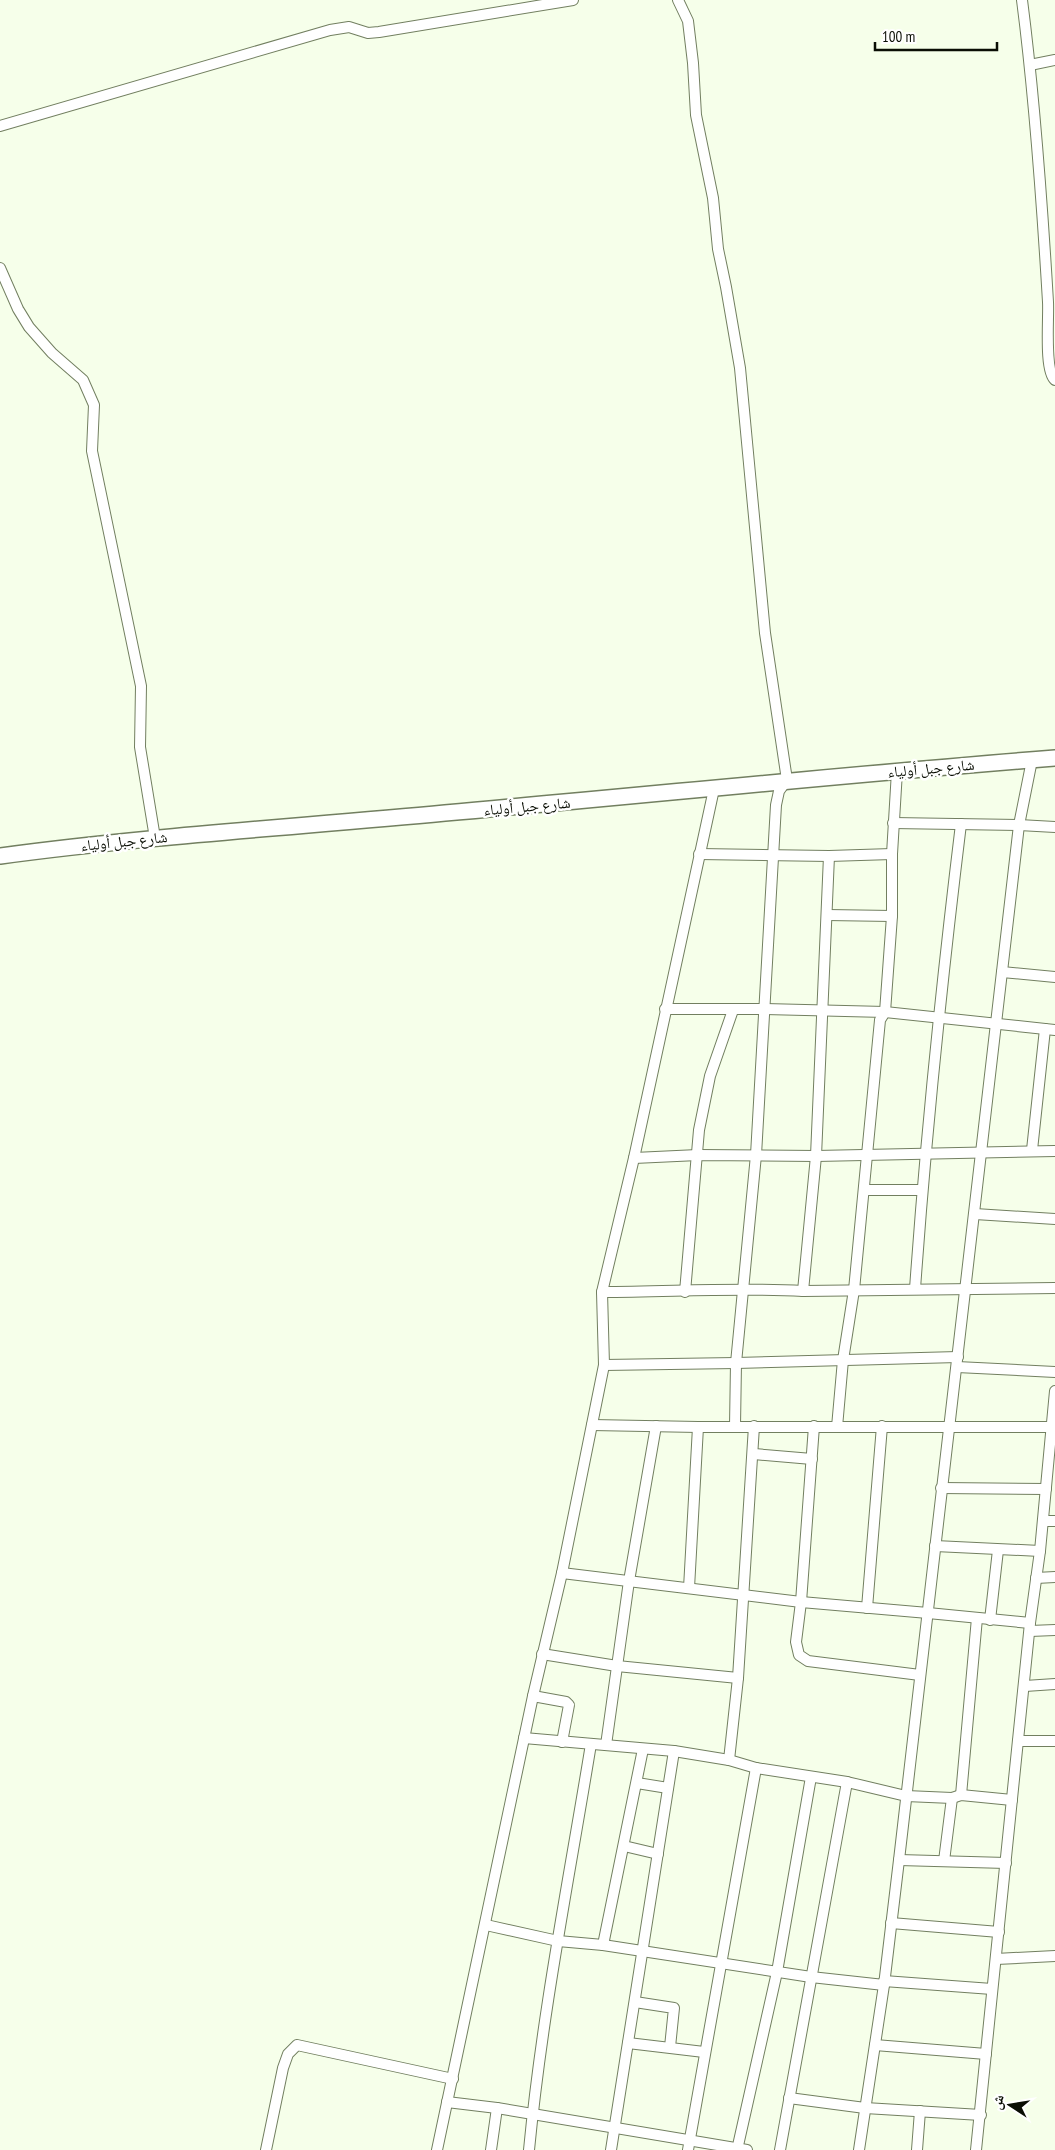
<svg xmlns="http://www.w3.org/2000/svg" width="1055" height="2150" font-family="'PT Sans Narrow','Noto Naskh Arabic',sans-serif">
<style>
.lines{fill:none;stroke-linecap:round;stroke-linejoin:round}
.minor-casing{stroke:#727f60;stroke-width:12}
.highway-casing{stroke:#727f60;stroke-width:18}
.minor{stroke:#fff;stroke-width:10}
.highway{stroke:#fff;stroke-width:15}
.labels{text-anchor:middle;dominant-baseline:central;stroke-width:5;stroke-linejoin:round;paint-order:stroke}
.street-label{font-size:15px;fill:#0a0e04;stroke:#fff}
</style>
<rect width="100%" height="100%" fill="#f6ffea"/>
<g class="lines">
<g class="minor-casing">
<g id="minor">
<polyline points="678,0 688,21 693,63 696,115 713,198 718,249 726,287 740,368 765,633 787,780 779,791 776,805 756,1155 736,1363 735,1426"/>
<path d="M1022,0C1035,100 1042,201 1048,302C1049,318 1044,371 1055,380"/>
<polyline points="1030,65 1055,60"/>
<polyline points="0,126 330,30 349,27 368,33 379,32 573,0"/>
<polyline points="0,268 18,309 29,327 52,353 83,380 94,405 92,451 141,686 140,747 155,838"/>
<polyline points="893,823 1019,825 1055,827"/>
<polyline points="699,854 829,856 892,854"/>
<polyline points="827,915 892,916"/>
<polyline points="1002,972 1055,977"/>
<polyline points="665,1009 765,1009 885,1012 1055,1030"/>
<polyline points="1032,1150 1045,1029"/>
<polyline points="634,1158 698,1155 816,1156 1055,1151"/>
<polyline points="865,1190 922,1190"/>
<polyline points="975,1214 1055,1219"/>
<path d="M915,1289C926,1134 942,979 961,824"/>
<polyline points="803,1291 816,1156 829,856"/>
<path d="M602,1292C669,1292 737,1287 803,1291L1055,1288"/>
<polyline points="685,1292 699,1130 710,1076 733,1010"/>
<polyline points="604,1365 736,1363 958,1357"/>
<polyline points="957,1367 1055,1372"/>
<polyline points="592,1425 698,1427 1051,1427"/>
<polyline points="814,1426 801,1602 796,1642 799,1655 808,1661 920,1675"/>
<polyline points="837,1427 843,1360 854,1290 880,1020 885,1012 892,916 892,854 897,771"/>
<polyline points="754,1454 812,1459"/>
<polyline points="941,1488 1046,1489"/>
<polyline points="1043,1521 1055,1521"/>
<polyline points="935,1546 1040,1551"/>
<polyline points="562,1573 801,1602 928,1613 1030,1623"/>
<polyline points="1036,1578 1055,1577"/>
<polyline points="689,1588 698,1427"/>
<polyline points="867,1608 882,1426"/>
<polyline points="990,1620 998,1550"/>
<polyline points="1030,1631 1055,1630"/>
<polyline points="542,1654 617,1666 738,1678"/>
<polyline points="1025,1686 1055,1684"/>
<polyline points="533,1696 566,1702 569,1705 562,1742"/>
<polyline points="524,1738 674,1751 729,1760 756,1768 847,1782 906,1796 952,1798 961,1795 1012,1800"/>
<polyline points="1018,1741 1055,1741"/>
<polyline points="606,1745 629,1581 656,1426"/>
<polyline points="729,1760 738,1678 754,1426"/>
<polyline points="637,1783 668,1788"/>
<polyline points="961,1795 977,1618"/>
<polyline points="624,1846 658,1854"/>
<polyline points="899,1860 1006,1863"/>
<polyline points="944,1861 952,1798"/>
<polyline points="891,1923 999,1932"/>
<polyline points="486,1925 558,1941 603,1945 811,1977 884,1985"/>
<polyline points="603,1945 643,1749"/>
<polyline points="996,1959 1055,1956"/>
<polyline points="884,1981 992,1989"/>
<polyline points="635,2002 674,2008 670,2047"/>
<polyline points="628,2043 704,2052"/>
<polyline points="875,2045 986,2054"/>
<polyline points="789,2098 865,2108 981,2115"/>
<polyline points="447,2102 497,2108 747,2150"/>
<polyline points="266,2150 283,2068 288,2054 297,2045 453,2079"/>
<polyline points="437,2150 533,1696 562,1573 604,1365 602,1292 634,1158 714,789"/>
<polyline points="491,2150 497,2108"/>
<path d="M529,2150C542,2014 569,1879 591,1744"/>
<polyline points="611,2150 674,1751"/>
<polyline points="688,2150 756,1768"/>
<polyline points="737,2150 777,1972 811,1777"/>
<polyline points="780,2150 847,1782"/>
<polyline points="859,2150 884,1985 899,1860 1019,825 1032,760"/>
<polyline points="917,2150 920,2111"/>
<polyline points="976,2150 1030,1623 1040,1551 1055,1391"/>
</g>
</g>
<g class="highway-casing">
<path id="highway" d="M0,856C148,836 297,827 445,813C649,795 851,774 1055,758"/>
</g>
<use href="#minor" class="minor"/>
<use href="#highway" class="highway"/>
</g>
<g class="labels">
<g class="street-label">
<text transform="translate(931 768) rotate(-5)">شارع جبل أولياء</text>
<text transform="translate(527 806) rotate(-5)">شارع جبل أولياء</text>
<text transform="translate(124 841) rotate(-6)">شارع جبل أولياء</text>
</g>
</g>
<g transform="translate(1010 2105) rotate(282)" stroke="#ffffff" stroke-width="4" paint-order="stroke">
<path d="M0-4L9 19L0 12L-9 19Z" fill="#0a0e04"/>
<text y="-8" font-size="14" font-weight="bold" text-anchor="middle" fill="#0a0e04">ش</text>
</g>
<path d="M875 42v8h122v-8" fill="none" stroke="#0a0e04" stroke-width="2.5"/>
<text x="882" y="42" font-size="15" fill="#0a0e04" stroke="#ffffff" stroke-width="4" paint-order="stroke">100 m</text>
</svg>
